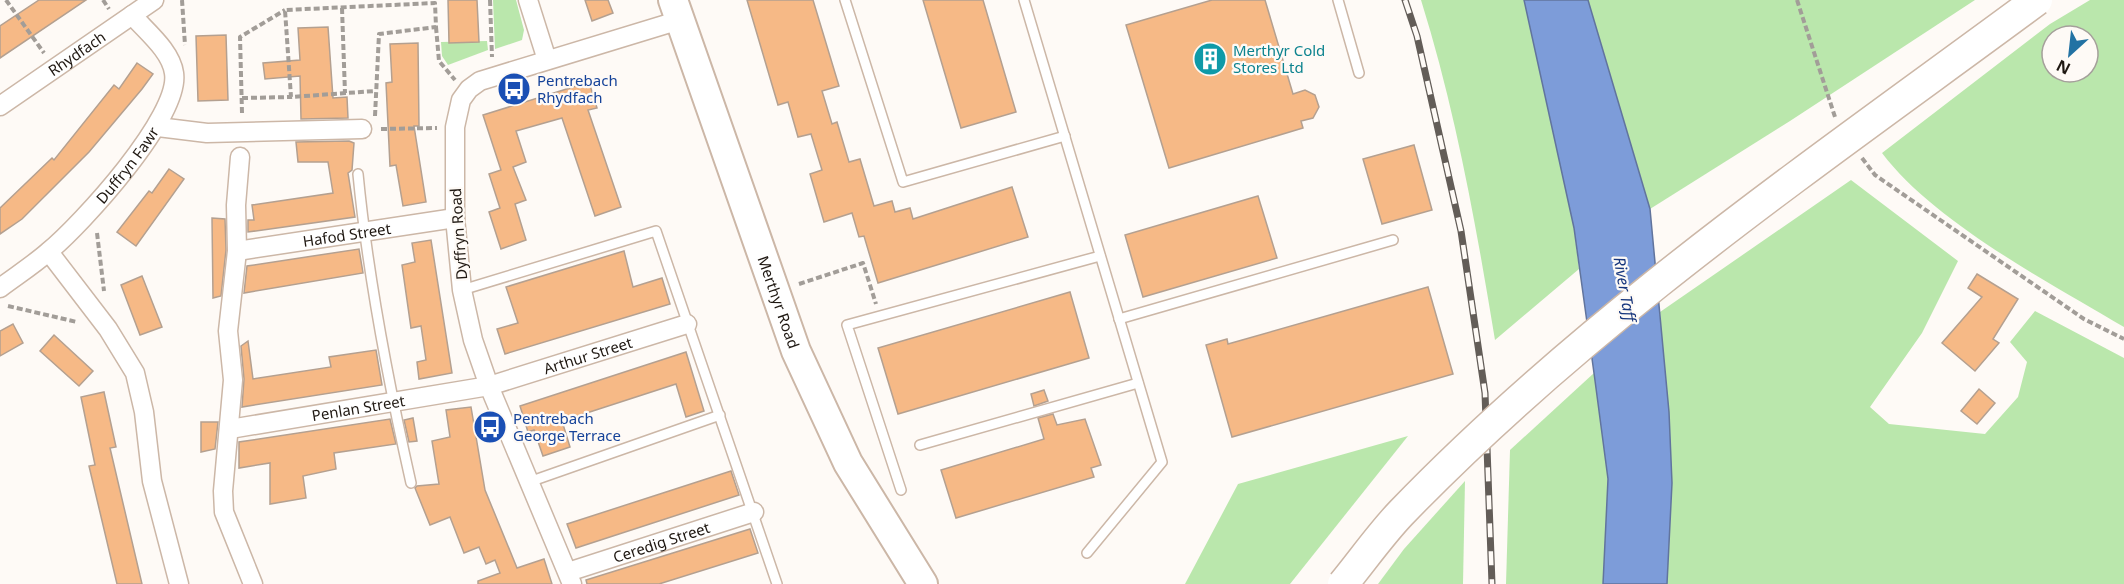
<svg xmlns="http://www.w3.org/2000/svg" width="2124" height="584" font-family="'Noto Sans',sans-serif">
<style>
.green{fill:#bae7ac;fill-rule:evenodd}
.water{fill:#7d9cd9;stroke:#61749d;stroke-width:1.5}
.building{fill:#f6b986;stroke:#b4a090;stroke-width:1.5}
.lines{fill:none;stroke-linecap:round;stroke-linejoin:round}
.service-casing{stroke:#ccb7a7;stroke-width:12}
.minor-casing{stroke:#ccb7a7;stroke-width:21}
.primary-casing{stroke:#ccb7a7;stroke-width:32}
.path{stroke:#a29d98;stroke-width:4;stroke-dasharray:6 3;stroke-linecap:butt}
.service{stroke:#fff;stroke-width:9}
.minor{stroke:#fff;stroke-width:18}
.primary{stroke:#fff;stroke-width:28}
.rail-casing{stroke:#635d58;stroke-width:7}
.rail{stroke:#fefaf6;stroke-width:4.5;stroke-dasharray:14;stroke-linecap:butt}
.trunk-bridge-casing{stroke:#ccb7a7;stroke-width:33;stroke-linecap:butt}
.trunk-bridge{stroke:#fff;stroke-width:30}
.labels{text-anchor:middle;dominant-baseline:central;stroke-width:4.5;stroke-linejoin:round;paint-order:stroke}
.culture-label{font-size:15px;fill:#0d838f;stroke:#fefaf6;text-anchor:start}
.street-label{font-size:15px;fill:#1f1812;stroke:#fefaf6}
.transit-label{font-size:15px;fill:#164399;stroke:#fefaf6;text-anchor:start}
.water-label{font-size:16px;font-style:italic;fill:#17367d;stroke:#fefaf6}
</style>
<rect width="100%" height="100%" fill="#fefaf6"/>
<g class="green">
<polygon points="493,0 516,0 524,30 522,40 495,49"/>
<path d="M1421,0H1524L1574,228L1579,269L1495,340C1476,225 1456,112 1421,0Z"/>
<polygon points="1588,0 1975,0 1790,121 1650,209"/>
<path d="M2090,0H2124V327C2048,282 1934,222 1882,153L2050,24ZM2052,36H2088V72H2052Z"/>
<polygon points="487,41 488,50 448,65 442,56 441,42"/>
<polygon points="1851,180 1958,261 1922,333 1870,407 1889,424 1985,434 2018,397 2027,362 2010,342 2035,311 2124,358 2124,584 1667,584 1672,483 1660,312"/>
<polygon points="1594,373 1608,479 1603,584 1506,584 1510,450"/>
<polygon points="1408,436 1290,584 1185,584 1238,484"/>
<polygon points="1465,481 1463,584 1378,584 1404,549"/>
</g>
<polygon class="water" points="1524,0 1588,0 1650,209 1669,412 1672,483 1667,584 1603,584 1608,479 1594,373 1574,228"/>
<g class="building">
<polygon points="39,0 86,0 0,58 0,26"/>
<polygon points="448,0 477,0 479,42 449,43"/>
<polygon points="585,0 608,0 613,13 592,21"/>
<polygon points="747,0 813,0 839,86 822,91 832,124 837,122 849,162 860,159 874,206 892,201 895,212 910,208 913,219 1012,187 1028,237 878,283 864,236 859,237 852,213 824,222 810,174 822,170 811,134 798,137 788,102 778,105"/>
<polygon points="923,0 983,0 1016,112 961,128"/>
<polygon points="1212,0 1265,0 1293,94 1305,90 1315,95 1319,107 1313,118 1301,121 1303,128 1169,168 1126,25"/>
<polygon points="328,27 333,98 347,97 348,118 301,119 300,76 265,79 263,63 300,60 298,28"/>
<polygon points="226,35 228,100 198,101 196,36"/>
<polygon points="418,43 419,126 414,126 426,202 403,206 396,165 390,166 386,83 392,82 390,44"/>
<polygon points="137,63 153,74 142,89 89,152 22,219 0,234 0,208 52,158 54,160 114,85 119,89"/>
<polygon points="589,82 597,108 588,110 621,207 595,216 562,118 516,131 526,162 513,167 526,200 515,204 526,240 501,249 489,212 500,208 489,174 501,170 483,115"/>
<polygon points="349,141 354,143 352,170 348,173 355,217 248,232 248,220 254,220 252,205 333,193 328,162 298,162 296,142"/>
<polygon points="1414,145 1432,210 1382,224 1363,159"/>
<polygon points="169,169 184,179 136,246 117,232 149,191 152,193"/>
<polygon points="1258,196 1277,258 1143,297 1125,235"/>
<polygon points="212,218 225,219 226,250 221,296 213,298"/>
<polygon points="431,240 452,373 419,379 417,362 426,360 421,326 411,328 402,265 415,262 412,243"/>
<polygon points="359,249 363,273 244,293 247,266"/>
<polygon points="624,251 633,287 662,278 670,304 505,354 497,329 518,323 506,287"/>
<polygon points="1977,274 2018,299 1993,339 1999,343 1975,371 1942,343 1982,297 1968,288"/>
<polygon points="142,276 162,327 140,335 121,285"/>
<polygon points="1428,287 1453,374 1232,437 1206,345 1227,339 1228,344"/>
<polygon points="1070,292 1089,358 898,414 878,348"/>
<polygon points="13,324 23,343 0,356 0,331"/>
<polygon points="54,335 93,371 79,386 40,351"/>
<polygon points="248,341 253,379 331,367 329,357 376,350 382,385 242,407 244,379 241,346"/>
<polygon points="686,352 704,411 686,417 676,384 562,421 570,447 543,456 534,430 528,432 520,406"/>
<polygon points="1979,389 1995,403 1977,424 1961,411"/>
<polygon points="1044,390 1048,401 1034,406 1031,394"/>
<polygon points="104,392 116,447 110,448 142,584 117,584 89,466 95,465 81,397"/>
<polygon points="471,407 485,490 517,568 544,559 552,584 478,584 478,581 500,573 495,560 486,564 479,547 464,553 450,517 430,525 415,488 417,486 439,484 432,441 450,437 446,410"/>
<polygon points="1053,414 1057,425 1085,419 1101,465 1091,468 1094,477 956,518 941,470 1044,439 1038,418"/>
<polygon points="413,418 417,441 409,442 404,420"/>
<polygon points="390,419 396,444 334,453 336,469 303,476 306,498 270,504 270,463 239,468 239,442"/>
<polygon points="201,422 218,422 215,449 201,452"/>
<polygon points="731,471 739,495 576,548 567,524"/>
<polygon points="750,529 758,553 659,584 587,584 586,580"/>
</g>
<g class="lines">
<g class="service-casing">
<g id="service">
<polyline points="845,0 903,182 1065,136"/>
<polyline points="1024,0 1162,462 1087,553"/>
<polyline points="1338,0 1359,73"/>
<path d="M358,174C368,278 388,381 411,483"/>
<polyline points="462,290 656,231 777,584"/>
<polyline points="1119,319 1393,240"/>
<polyline points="920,445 1138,383"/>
<polyline points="529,482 720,415"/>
<polyline points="901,490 847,325 1100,256"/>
</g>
</g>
<g class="minor-casing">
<g id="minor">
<polyline points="528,0 547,60"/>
<path id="s1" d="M0,106L154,0"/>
<polyline points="158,127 207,133 362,129"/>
<polyline points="240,157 236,205 237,251 228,331 233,380 223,491 224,512 253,584"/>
<path id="s2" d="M237,251L455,218"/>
<polyline points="49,252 108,329 135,373 144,412 152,481 179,584"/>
<path id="s3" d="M0,288C16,276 33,265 48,252C81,225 181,116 174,73C171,51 147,32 132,15"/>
<path id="s4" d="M230,429L489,386L687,324"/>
<path id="s5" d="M568,572L754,512"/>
<polyline points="572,584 489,386 473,340 462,290 455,218 455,127 461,100 469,89 480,81 680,20"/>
</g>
</g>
<g class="primary-casing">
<g id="primary">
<path id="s6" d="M673,0L796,351L848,463L923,584"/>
</g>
</g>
<g class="path">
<polyline points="6,0 44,53"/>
<polyline points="103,0 109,9"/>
<polyline points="182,0 185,45"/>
<polyline points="490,0 492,57"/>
<polyline points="1797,0 1835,117"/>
<polyline points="342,8 345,93"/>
<polyline points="436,27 439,61 455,80"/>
<polyline points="242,98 291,97"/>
<polyline points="242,113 240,37 285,10"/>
<polyline points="375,116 379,34 436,27 435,3 285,10 291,97 375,91"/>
<polyline points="381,129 437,128"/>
<polyline points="1862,158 1875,175 2084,319 2124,339"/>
<polyline points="97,233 104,291"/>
<polyline points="799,284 863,263 876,304"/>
<polyline points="8,306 77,322"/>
</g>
<use href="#service" class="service"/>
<use href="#minor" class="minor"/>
<use href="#primary" class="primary"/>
<g class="rail-casing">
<polyline id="rail" points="1405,0 1417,36 1461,231 1485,393 1492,584"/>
</g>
<use href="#rail" class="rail"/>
<g class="trunk-bridge-casing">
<path id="trunk-bridge" d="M1343,584C1362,561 1380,535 1401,513C1590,317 1819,161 2037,0"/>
</g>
<use href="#trunk-bridge" class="trunk-bridge"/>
</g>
<defs>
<g id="building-disc" transform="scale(1.725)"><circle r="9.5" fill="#0f9aa8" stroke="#fefaf6"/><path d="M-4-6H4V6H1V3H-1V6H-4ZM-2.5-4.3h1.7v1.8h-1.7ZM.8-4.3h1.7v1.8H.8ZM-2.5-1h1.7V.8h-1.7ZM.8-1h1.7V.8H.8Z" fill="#fff"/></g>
<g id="bus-disc" transform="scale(1.725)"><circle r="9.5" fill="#1a4fb4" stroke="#fefaf6"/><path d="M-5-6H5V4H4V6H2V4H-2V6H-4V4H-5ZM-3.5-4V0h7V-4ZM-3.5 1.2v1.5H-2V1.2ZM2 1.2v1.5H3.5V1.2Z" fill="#fff"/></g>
</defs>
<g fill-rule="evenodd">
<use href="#building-disc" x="1210" y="59"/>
<use href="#bus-disc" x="514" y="89"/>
<use href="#bus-disc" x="490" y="427"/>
</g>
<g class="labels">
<g class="culture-label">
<text x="1233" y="50">Merthyr Cold<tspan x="1233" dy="17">Stores Ltd</tspan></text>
</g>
<g class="street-label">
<text stroke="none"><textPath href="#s1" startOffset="93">Rhydfach</textPath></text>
<text stroke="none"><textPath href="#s3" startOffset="178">Duffryn Fawr</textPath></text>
<text transform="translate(458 234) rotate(-94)">Dyffryn Road</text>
<text stroke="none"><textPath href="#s2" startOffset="111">Hafod Street</textPath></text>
<text stroke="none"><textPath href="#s6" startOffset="320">Merthyr Road</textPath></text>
<text stroke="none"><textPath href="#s4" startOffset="366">Arthur Street</textPath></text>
<text stroke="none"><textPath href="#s4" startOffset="130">Penlan Street</textPath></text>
<text stroke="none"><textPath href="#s5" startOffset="98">Ceredig Street</textPath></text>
</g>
<g class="transit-label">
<text x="537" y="80">Pentrebach<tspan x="537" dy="17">Rhydfach</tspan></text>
<text x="513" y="418">Pentrebach<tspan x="513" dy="17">George Terrace</tspan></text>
</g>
<g class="water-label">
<text transform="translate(1625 289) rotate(80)">River Taff</text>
</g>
</g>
<g transform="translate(2070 54) rotate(207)"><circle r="28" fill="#fefaf6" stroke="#a5a09b" stroke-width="1.5"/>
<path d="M0-4.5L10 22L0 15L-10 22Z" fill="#2272a3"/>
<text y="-9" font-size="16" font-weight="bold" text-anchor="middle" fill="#1f1812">N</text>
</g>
</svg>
